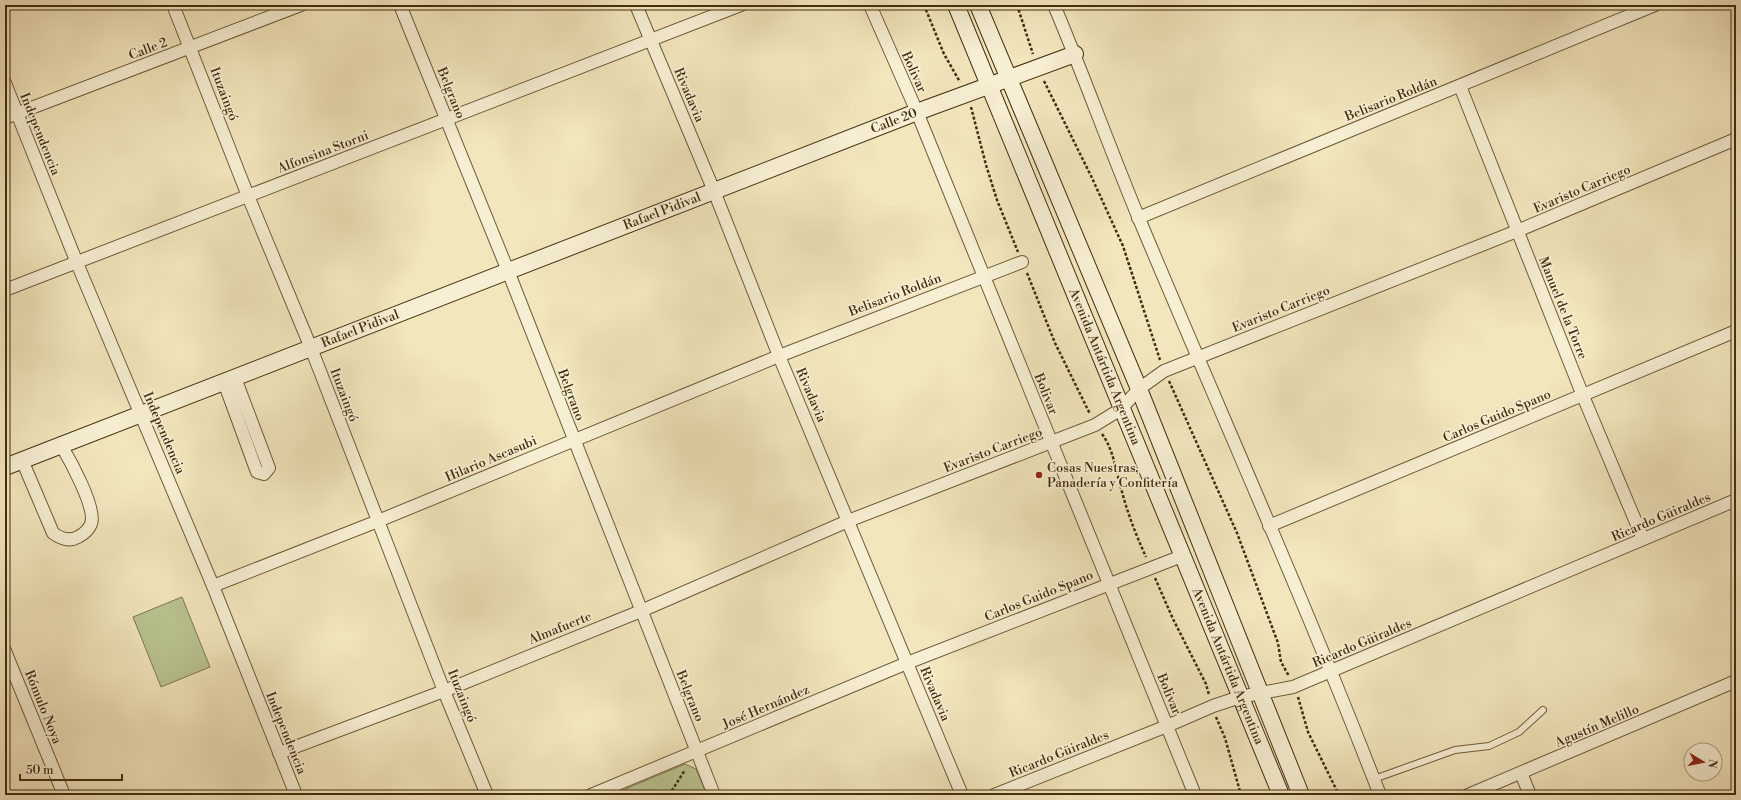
<svg xmlns="http://www.w3.org/2000/svg" width="1741" height="800" font-family="'Libre Bodoni',serif">
<style>
.green{fill:#bac591;stroke:#7e7950}
.lines{fill:none;stroke-linecap:round;stroke-linejoin:round}
.lane-casing{stroke:#6f5b3a;stroke-width:8}
.street-casing{stroke:#6f5b3a;stroke-width:14}
.secondary-casing{stroke:#432d0e;stroke-width:18}
.path{stroke:#432d0e;stroke-width:2.5;stroke-dasharray:3 2;stroke-linecap:butt}
.lane{stroke:#f7efd3;stroke-width:6}
.street{stroke:#f7efd3;stroke-width:12}
.secondary{stroke:#f7efd3;stroke-width:16}
.poi-dot{fill:#8f2418;stroke:#f7efd3;stroke-width:1.5}
.labels{text-anchor:middle;dominant-baseline:central;stroke-width:3.5;stroke-linejoin:round;paint-order:stroke}
.street-label{font-size:13px;fill:#432d0e;stroke:#f7efd3}
.poi-label{font-size:13px;fill:#432d0e;stroke:#f7efd3;text-anchor:start}
</style>
<rect width="100%" height="100%" fill="#f2e6bc"/>
<filter id="stains"><feTurbulence type="fractalNoise" baseFrequency=".005" numOctaves="4"/><feColorMatrix values="0 0 0 0 .2 0 0 0 0 .09 0 0 0 0 .02 0 0 0 .5 -.17"/></filter>
<radialGradient id="worn" r=".72"><stop offset=".6" stop-color="#630" stop-opacity="0"/><stop offset="1" stop-color="#630" stop-opacity=".3"/></radialGradient>
<g class="green">
<polygon points="182,597 210,667 161,687 133,617"/>
<polygon points="685,764 696,769 707,795 611,795"/>
</g>
<g class="lines">
<g class="lane-casing">
<polyline id="lane" points="1374,779 1455,750 1489,746 1519,732 1543,710"/>
</g>
<g class="street-casing">
<g id="street">
<polyline points="173,5 248,196 311,348 444,691 487,795"/>
<polyline points="400,5 508,271 714,795"/>
<polyline points="636,5 714,191 779,356 962,795"/>
<polyline points="870,5 917,112 1195,795"/>
<path d="M1054,5C1084,76 1110,149 1140,221C1220,412 1305,601 1380,795"/>
<polyline points="5,83 77,263 213,586 296,795"/>
<polyline points="1460,86 1583,396 1643,539"/>
<polyline points="5,118 301,5"/>
<polyline points="1138,218 1655,5"/>
<polyline points="5,290 741,5"/>
<polyline points="224,382 257,472 264,474 269,468 235,378"/>
<path d="M22,460L53,533C61,539 69,542 78,537C84,534 88,531 91,524C97,509 70,460 61,445"/>
<polyline points="1269,526 1736,331"/>
<polyline points="213,586 378,521 779,356 1022,262"/>
<polyline points="5,651 64,795"/>
<polyline points="279,753 444,691 641,611 848,521 1095,425 1121,409 1139,389 1164,371 1517,231 1736,139"/>
<polyline points="1521,773 1530,795"/>
<polyline points="591,795 907,663 1182,556"/>
<polyline points="994,795 1167,726 1213,706 1240,697 1293,687 1736,500"/>
<polyline points="1468,795 1736,681"/>
</g>
</g>
<g class="secondary-casing">
<g id="secondary">
<path id="s1" d="M956,5L1281,795"/>
<polyline points="978,5 1139,389 1301,795"/>
<path id="s2" d="M5,467L917,112L1075,54"/>
</g>
</g>
<g class="path">
<polyline points="924,5 944,54 960,82"/>
<polyline points="1017,5 1033,54"/>
<polyline points="1044,81 1092,178 1123,246 1160,360"/>
<polyline points="971,107 986,165 997,200 1018,252"/>
<polyline points="1027,273 1055,343 1090,414"/>
<polyline points="1169,381 1237,533 1278,643 1281,662 1289,676"/>
<path d="M1102,434C1113,449 1115,467 1120,484C1126,509 1135,533 1146,557"/>
<polyline points="1155,578 1173,619 1206,684 1209,695"/>
<polyline points="1298,697 1308,732 1339,795"/>
<polyline points="1216,717 1225,738 1241,795"/>
<polyline points="669,795 685,770"/>
</g>
<use href="#lane" class="lane"/>
<use href="#street" class="street"/>
<use href="#secondary" class="secondary"/>
</g>
<circle class="poi-dot" cx="1039" cy="475" r="4"/>
<g class="labels">
<g class="street-label">
<text transform="translate(148 49) rotate(-21)">Calle 2</text>
<text transform="translate(914 72) rotate(66)">Bolivar</text>
<text transform="translate(451 93) rotate(68)">Belgrano</text>
<text transform="translate(224 94) rotate(69)">Ituzaingó</text>
<text transform="translate(689 95) rotate(67)">Rivadavia</text>
<text transform="translate(1391 99) rotate(-22)">Belisario Roldán</text>
<text stroke="none"><textPath href="#s2" startOffset="954">Calle 20</textPath></text>
<text transform="translate(40 134) rotate(68)">Independencia</text>
<text transform="translate(323 152) rotate(-21)">Alfonsina Storni</text>
<text transform="translate(1582 189) rotate(-23)">Evaristo Carriego</text>
<text stroke="none"><textPath href="#s2" startOffset="705">Rafael Pidival</textPath></text>
<text transform="translate(895 295) rotate(-21)">Belisario Roldán</text>
<text transform="translate(1563 308) rotate(68)">Manuel de la Torre</text>
<text transform="translate(1281 309) rotate(-22)">Evaristo Carriego</text>
<text stroke="none"><textPath href="#s2" startOffset="381">Rafael Pidival</textPath></text>
<text stroke="none"><textPath href="#s1" startOffset="391">Avenida Antártida Argentina</textPath></text>
<text transform="translate(1046 394) rotate(68)">Bolivar</text>
<text transform="translate(344 395) rotate(69)">Ituzaingó</text>
<text transform="translate(571 395) rotate(69)">Belgrano</text>
<text transform="translate(811 395) rotate(67)">Rivadavia</text>
<text transform="translate(1497 416) rotate(-23)">Carlos Guido Spano</text>
<text transform="translate(164 433) rotate(67)">Independencia</text>
<text transform="translate(993 450) rotate(-21)">Evaristo Carriego</text>
<text transform="translate(491 459) rotate(-23)">Hilario Ascasubi</text>
<text transform="translate(1661 517) rotate(-23)">Ricardo Güiraldes</text>
<text transform="translate(1039 596) rotate(-22)">Carlos Guido Spano</text>
<text transform="translate(560 628) rotate(-22)">Almafuerte</text>
<text transform="translate(1362 643) rotate(-23)">Ricardo Güiraldes</text>
<text stroke="none"><textPath href="#s1" startOffset="715">Avenida Antártida Argentina</textPath></text>
<text transform="translate(935 694) rotate(67)">Rivadavia</text>
<text transform="translate(1169 694) rotate(67)">Bolivar</text>
<text transform="translate(462 696) rotate(68)">Ituzaingó</text>
<text transform="translate(690 696) rotate(68)">Belgrano</text>
<text transform="translate(43 707) rotate(68)">Rómulo Noya</text>
<text transform="translate(766 707) rotate(-23)">José Hernández</text>
<text transform="translate(1597 726) rotate(-23)">Agustín Melillo</text>
<text transform="translate(286 733) rotate(68)">Independencia</text>
<text transform="translate(1059 754) rotate(-22)">Ricardo Güiraldes</text>
</g>
<g class="poi-label">
<text x="1047" y="468">Cosas Nuestras,<tspan x="1047" dy="15">Panadería y Confitería</tspan></text>
</g>
</g>
<rect width="1741" height="800" fill="none" stroke="#f2e6bc" stroke-width="20"/>
<rect x="6" y="6" width="1729" height="788" fill="none" stroke="#432d0e" stroke-width="2"/>
<rect x="10" y="10" width="1721" height="780" fill="none" stroke="#432d0e"/>
<g transform="translate(1703 762) rotate(100)"><circle r="19" fill="#f7efd3" stroke="#afa184"/>
<path d="M0-3L7 15L0 10L-7 15Z" fill="#8f2418"/>
<text y="-6" font-size="11" font-weight="bold" text-anchor="middle" fill="#432d0e">N</text>
</g>
<path d="M20 774v6h102v-6" fill="none" stroke="#432d0e" stroke-width="2"/>
<text x="26" y="774" font-size="12" fill="#432d0e" stroke="#f7efd3" stroke-width="3" paint-order="stroke">50 m</text>
<rect width="100%" height="100%" filter="url(#stains)"/>
<rect width="100%" height="100%" fill="url(#worn)"/>
</svg>
